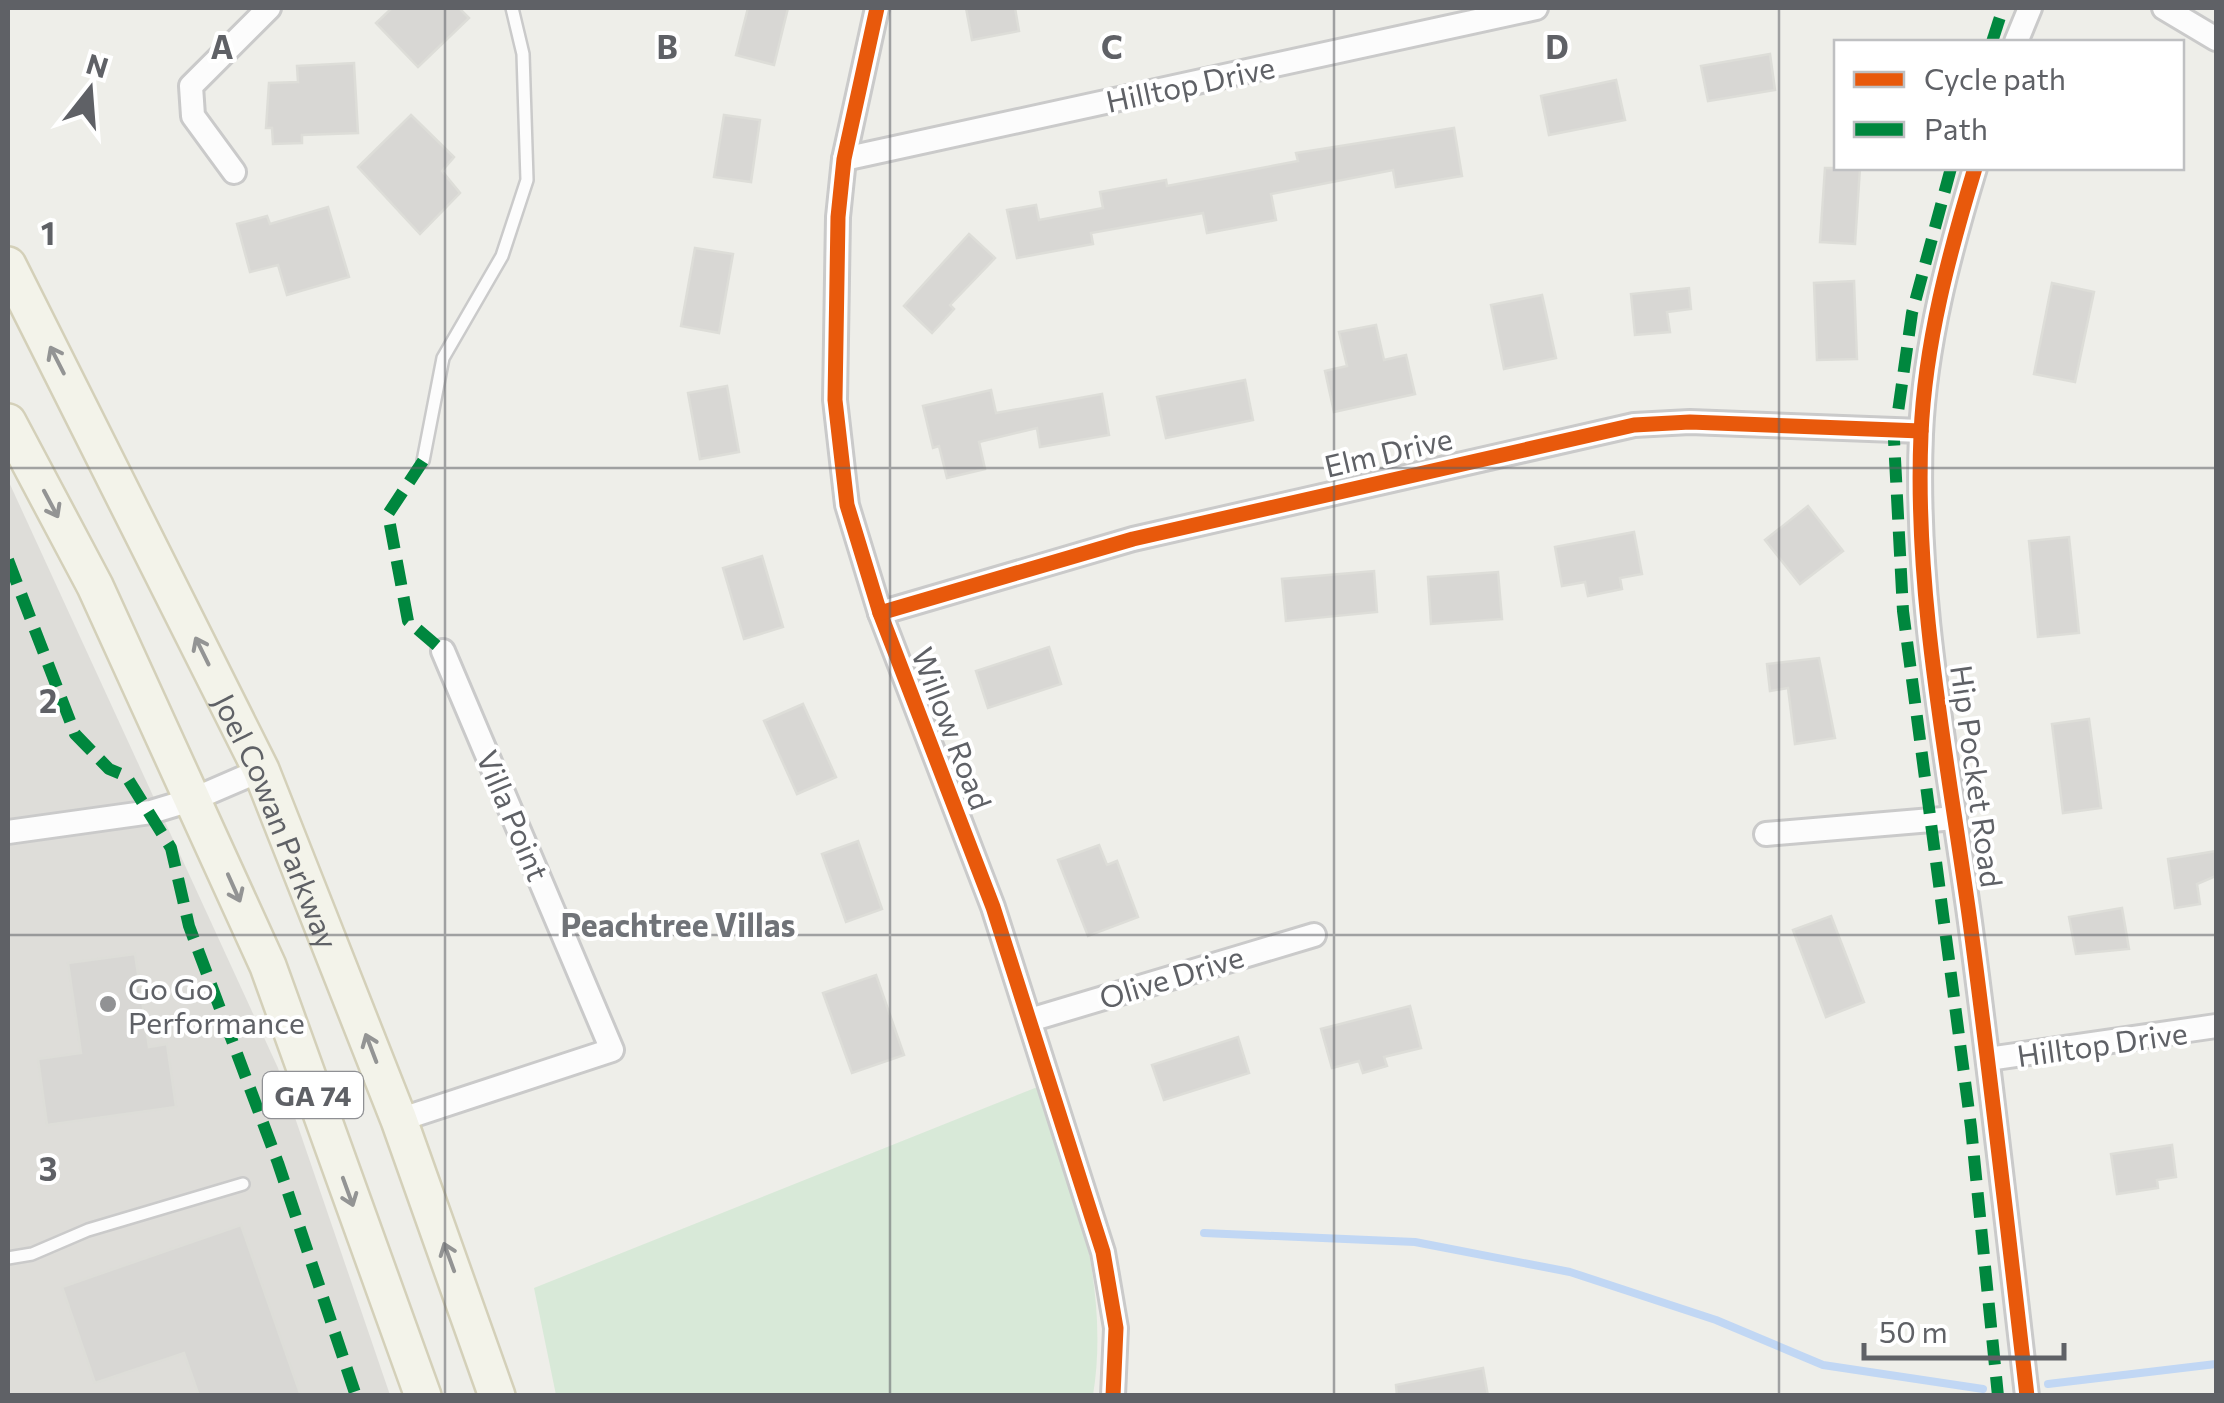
<svg xmlns="http://www.w3.org/2000/svg" width="2224" height="1403" font-family="Commissioner,sans-serif">
<style>
.industrial{fill:#deddd9}
.green{fill:#d8e9d8}
.lines{fill:none;stroke-linecap:round;stroke-linejoin:round}
.stream{stroke:#c1d7f4;stroke-width:8}
.building{fill:#d8d7d4;stroke:#ddddd8;stroke-width:2.5}
.lane-casing{stroke:#cacaca;stroke-width:16}
.street-casing{stroke:#cacaca;stroke-width:28}
.primary-casing{stroke:#d4d0b9;stroke-width:40}
.lane{stroke:#fcfcfc;stroke-width:11}
.street{stroke:#fcfcfc;stroke-width:22}
.primary{stroke:#f3f3ea;stroke-width:35}
.quiet{stroke:#00873e;stroke-width:12;stroke-dasharray:25 12;stroke-linecap:butt}
.cycleway-casing{stroke:#fff;stroke-width:21}
.cycleway{stroke:#e8590c;stroke-width:15}
.oneway{stroke:#939494}
.grid{fill:none;stroke:#5f6166;stroke-width:2.5;stroke-opacity:0.55}
.poi-dot{fill:#919294;stroke:#fff;stroke-width:4}
.labels{text-anchor:middle;dominant-baseline:central;stroke-width:8;stroke-linejoin:round;paint-order:stroke}
.shield{fill:#fff;stroke:#8f9094;stroke-width:2.5}
.shield-label{font-size:28px;font-weight:bold;fill:#5f6166}
.street-label{font-size:30px;fill:#5f6166;stroke:#fff}
.poi-label{font-size:30px;fill:#5f6166;stroke:#fff;text-anchor:start}
.neighbourhood-label{font-size:32px;font-weight:bold;fill:#707378;stroke:#fff}
.grid-label{font-size:32px;text-anchor:middle;font-weight:bold;fill:#5f6166;stroke:#fff;stroke-width:8;stroke-linejoin:round;paint-order:stroke}
</style>
<rect width="100%" height="100%" fill="#eeeee9"/>
<polygon class="industrial" points="8,480 278,1068 390,1395 8,1395"/>
<path class="green" d="M1040,1086C1075,1181 1110,1293 1093,1395H556L534,1288Z"/>
<g class="lines">
<g class="stream">
<polyline points="1204,1233 1415,1242 1570,1272 1716,1320 1823,1365 1983,1389"/>
<polyline points="2048,1384 2216,1364"/>
</g>
</g>
<g class="building">
<polygon points="392,8 459,8 469,18 418,67 376,23"/>
<polygon points="748,8 788,8 774,65 736,55"/>
<polygon points="966,8 1015,8 1019,31 972,40"/>
<polygon points="1770,54 1775,90 1708,101 1701,66"/>
<polygon points="354,63 358,133 302,135 302,143 273,144 272,128 266,128 269,83 298,82 297,66"/>
<polygon points="1616,80 1625,120 1549,135 1541,96"/>
<polygon points="411,115 454,157 442,171 460,193 420,234 358,167"/>
<polygon points="724,115 760,120 751,182 714,177"/>
<polygon points="1454,128 1462,176 1396,187 1393,170 1271,194 1276,220 1207,233 1203,213 1091,233 1093,244 1017,258 1007,210 1036,205 1039,220 1103,208 1100,192 1166,180 1167,186 1298,161 1296,153"/>
<polygon points="1825,168 1860,168 1855,244 1820,242"/>
<polygon points="328,207 349,277 287,295 278,265 250,272 237,224 267,216 270,224"/>
<polygon points="969,234 995,258 950,305 954,309 932,333 904,306"/>
<polygon points="695,248 733,254 719,333 681,326"/>
<polygon points="1854,281 1857,359 1817,360 1814,283"/>
<polygon points="2052,283 2094,292 2075,382 2034,374"/>
<polygon points="1689,288 1691,309 1667,312 1670,332 1635,335 1631,294"/>
<polygon points="1542,295 1556,358 1504,369 1491,305"/>
<polygon points="1376,325 1384,360 1406,355 1415,394 1334,412 1325,371 1347,366 1339,332"/>
<polygon points="1245,380 1253,420 1166,438 1157,397"/>
<polygon points="727,386 739,452 700,459 688,393"/>
<polygon points="991,390 996,413 1102,394 1109,435 1040,447 1037,428 979,442 985,469 947,478 939,446 933,448 923,406"/>
<polygon points="1808,506 1843,551 1800,584 1765,540"/>
<polygon points="1634,532 1642,574 1620,578 1622,589 1588,596 1585,582 1562,586 1555,547"/>
<polygon points="2069,537 2079,633 2038,637 2029,541"/>
<polygon points="762,556 783,627 744,639 723,568"/>
<polygon points="1374,571 1377,612 1286,621 1282,579"/>
<polygon points="1498,572 1502,619 1431,624 1428,577"/>
<polygon points="1049,647 1061,684 988,708 976,671"/>
<polygon points="1819,658 1835,738 1795,744 1788,688 1770,691 1767,664"/>
<polygon points="803,704 836,777 797,794 764,721"/>
<polygon points="2089,719 2101,808 2063,813 2052,724"/>
<polygon points="858,841 882,909 846,922 822,854"/>
<polygon points="1099,845 1107,865 1117,861 1138,917 1088,936 1058,860"/>
<polygon points="2216,851 2216,876 2197,884 2200,904 2175,908 2168,859"/>
<polygon points="2122,908 2129,949 2076,954 2069,917"/>
<polygon points="1831,916 1864,1002 1826,1017 1793,930"/>
<polygon points="135,954 149,1047 167,1044 176,1107 47,1125 38,1059 81,1053 68,963"/>
<polygon points="876,975 904,1055 852,1073 823,993"/>
<polygon points="1410,1006 1421,1048 1384,1057 1387,1066 1363,1073 1359,1061 1332,1068 1321,1029"/>
<polygon points="1238,1037 1249,1073 1164,1100 1152,1065"/>
<polygon points="2172,1145 2176,1177 2157,1180 2158,1188 2117,1194 2111,1154"/>
<polygon points="241,1225 301,1396 199,1396 184,1353 95,1383 62,1287"/>
<polygon points="1483,1368 1488,1396 1397,1396 1396,1385"/>
</g>
<g class="lines">
<g class="lane-casing">
<g id="lane">
<polyline points="423,461 443,358 502,256 527,180 523,54 512,8"/>
<polyline points="8,1258 32,1254 88,1230 243,1184"/>
</g>
</g>
<g class="street-casing">
<g id="street">
<polyline points="877,8 844,159 838,217 835,400 847,505 880,613 993,907 1103,1252 1116,1328 1113,1396"/>
<polyline points="2164,8 2216,39"/>
<polyline points="2016,42 2030,8"/>
<polyline points="844,159 1536,8"/>
<path d="M1975,168C1949,254 1925,343 1921,434C1914,597 1948,761 1970,922C1991,1080 2009,1238 2027,1396"/>
<polyline points="234,172 193,116 191,86 269,8"/>
<polyline points="880,613 1133,539 1634,425 1690,422 1921,431"/>
<polyline points="8,832 151,812 194,799 261,770"/>
<polyline points="1766,834 1955,818"/>
<polyline points="1030,1020 1314,935"/>
<polyline points="1988,1059 2216,1026"/>
<polyline points="399,1120 612,1050 443,651"/>
</g>
</g>
<g class="primary-casing">
<g id="primary">
<path id="s1" d="M8,265L261,770L399,1120L497,1396"/>
<polyline points="8,422 95,586 268,966 423,1396"/>
</g>
</g>
<use href="#lane" class="lane"/>
<use href="#street" class="street"/>
<use href="#primary" class="primary"/>
<g class="quiet">
<polyline points="1992,42 2003,8"/>
<polyline points="1951,168 1912,313 1894,440 1903,611 1971,1127 1998,1396"/>
<polyline points="423,461 388,514 408,621 443,651"/>
<polyline points="8,560 75,734 109,769 126,776 171,848 189,926 278,1163 356,1396"/>
</g>
<g class="cycleway-casing">
<g id="cycleway">
<polyline points="877,8 844,159 838,217 835,400 847,505 880,613 993,907 1103,1252 1116,1328 1113,1396"/>
<path d="M1975,168C1949,254 1925,343 1921,434C1914,597 1948,761 1970,922C1991,1080 2009,1238 2027,1396"/>
<polyline points="880,613 1133,539 1634,425 1690,422 1921,431"/>
</g>
</g>
<use href="#cycleway" class="cycleway"/>
</g>
<defs><path id="oneway-shaft" d="M-6 0H5M1.5-3L5.5 0L1.5 3" fill="none" stroke-width="1.6" stroke-linecap="round" stroke-linejoin="round" transform="scale(2.5)"/></defs>
<g class="oneway">
<use href="#oneway-shaft" transform="translate(57 360) rotate(-117)"/>
<use href="#oneway-shaft" transform="translate(51 504) rotate(62)"/>
<use href="#oneway-shaft" transform="translate(202 651) rotate(-116)"/>
<use href="#oneway-shaft" transform="translate(234 888) rotate(66)"/>
<use href="#oneway-shaft" transform="translate(371 1048) rotate(-111)"/>
<use href="#oneway-shaft" transform="translate(348 1192) rotate(70)"/>
<use href="#oneway-shaft" transform="translate(449 1257) rotate(-110)"/>
</g>
<path class="grid" d="M445,8V1396M890,8V1396M1334,8V1396M1779,8V1396M8,468H2216M8,935H2216"/>
<circle class="poi-dot" cx="108" cy="1004" r="10"/>
<g class="labels">
<rect class="shield" x="263" y="1072" width="100" height="46" rx="8"/>
<g class="shield-label">
<text x="313" y="1095">GA 74</text>
</g>
<g class="street-label">
<text transform="translate(1190 83) rotate(-12)">Hilltop Drive</text>
<text transform="translate(1388 451) rotate(-13)">Elm Drive</text>
<text transform="translate(953 728) rotate(69)">Willow Road</text>
<text transform="translate(1978 776) rotate(82)">Hip Pocket Road</text>
<text transform="translate(514 815) rotate(67)">Villa Point</text>
<text stroke="none"><textPath href="#s1" startOffset="618">Joel Cowan Parkway</textPath></text>
<text transform="translate(1171 976) rotate(-17)">Olive Drive</text>
<text transform="translate(2102 1043) rotate(-8)">Hilltop Drive</text>
</g>
<g class="poi-label">
<text x="128" y="987">Go Go<tspan x="128" dy="34">Performance</tspan></text>
</g>
<g class="neighbourhood-label">
<text x="678" y="924">Peachtree Villas</text>
</g>
</g>
<g class="grid-label">
<text x="222" y="59">A</text>
<text x="667" y="59">B</text>
<text x="1112" y="59">C</text>
<text x="1557" y="59">D</text>
<text x="48" y="245">1</text>
<text x="48" y="713">2</text>
<text x="48" y="1181">3</text>
</g>
<rect width="2224" height="1403" fill="none" stroke="#5f6166" stroke-width="20"/>
<rect x="1834" y="40" width="350" height="130" fill="#ffffff" stroke="#bfc0c2" stroke-width="2.5"/>
<rect x="1854" y="72" width="50" height="15" fill="#e8590c" stroke="#bfc0c2" stroke-width="2.5"/>
<text x="1924" y="90" font-size="30" fill="#5f6166">Cycle path</text>
<rect x="1854" y="122" width="50" height="15" fill="#00873e" stroke="#bfc0c2" stroke-width="2.5"/>
<text x="1924" y="140" font-size="30" fill="#5f6166">Path</text>
<g transform="translate(90 90) rotate(17)" stroke="#ffffff" stroke-width="8" paint-order="stroke">
<path d="M0-8L18 38L0 25L-18 38Z" fill="#5f6166"/>
<text y="-15" font-size="28" font-weight="bold" text-anchor="middle" fill="#5f6166">N</text>
</g>
<path d="M1864 1343v15h200v-15" fill="none" stroke="#5f6166" stroke-width="5"/>
<text x="1879" y="1343" font-size="30" fill="#5f6166" stroke="#ffffff" stroke-width="8" paint-order="stroke">50 m</text>
</svg>
